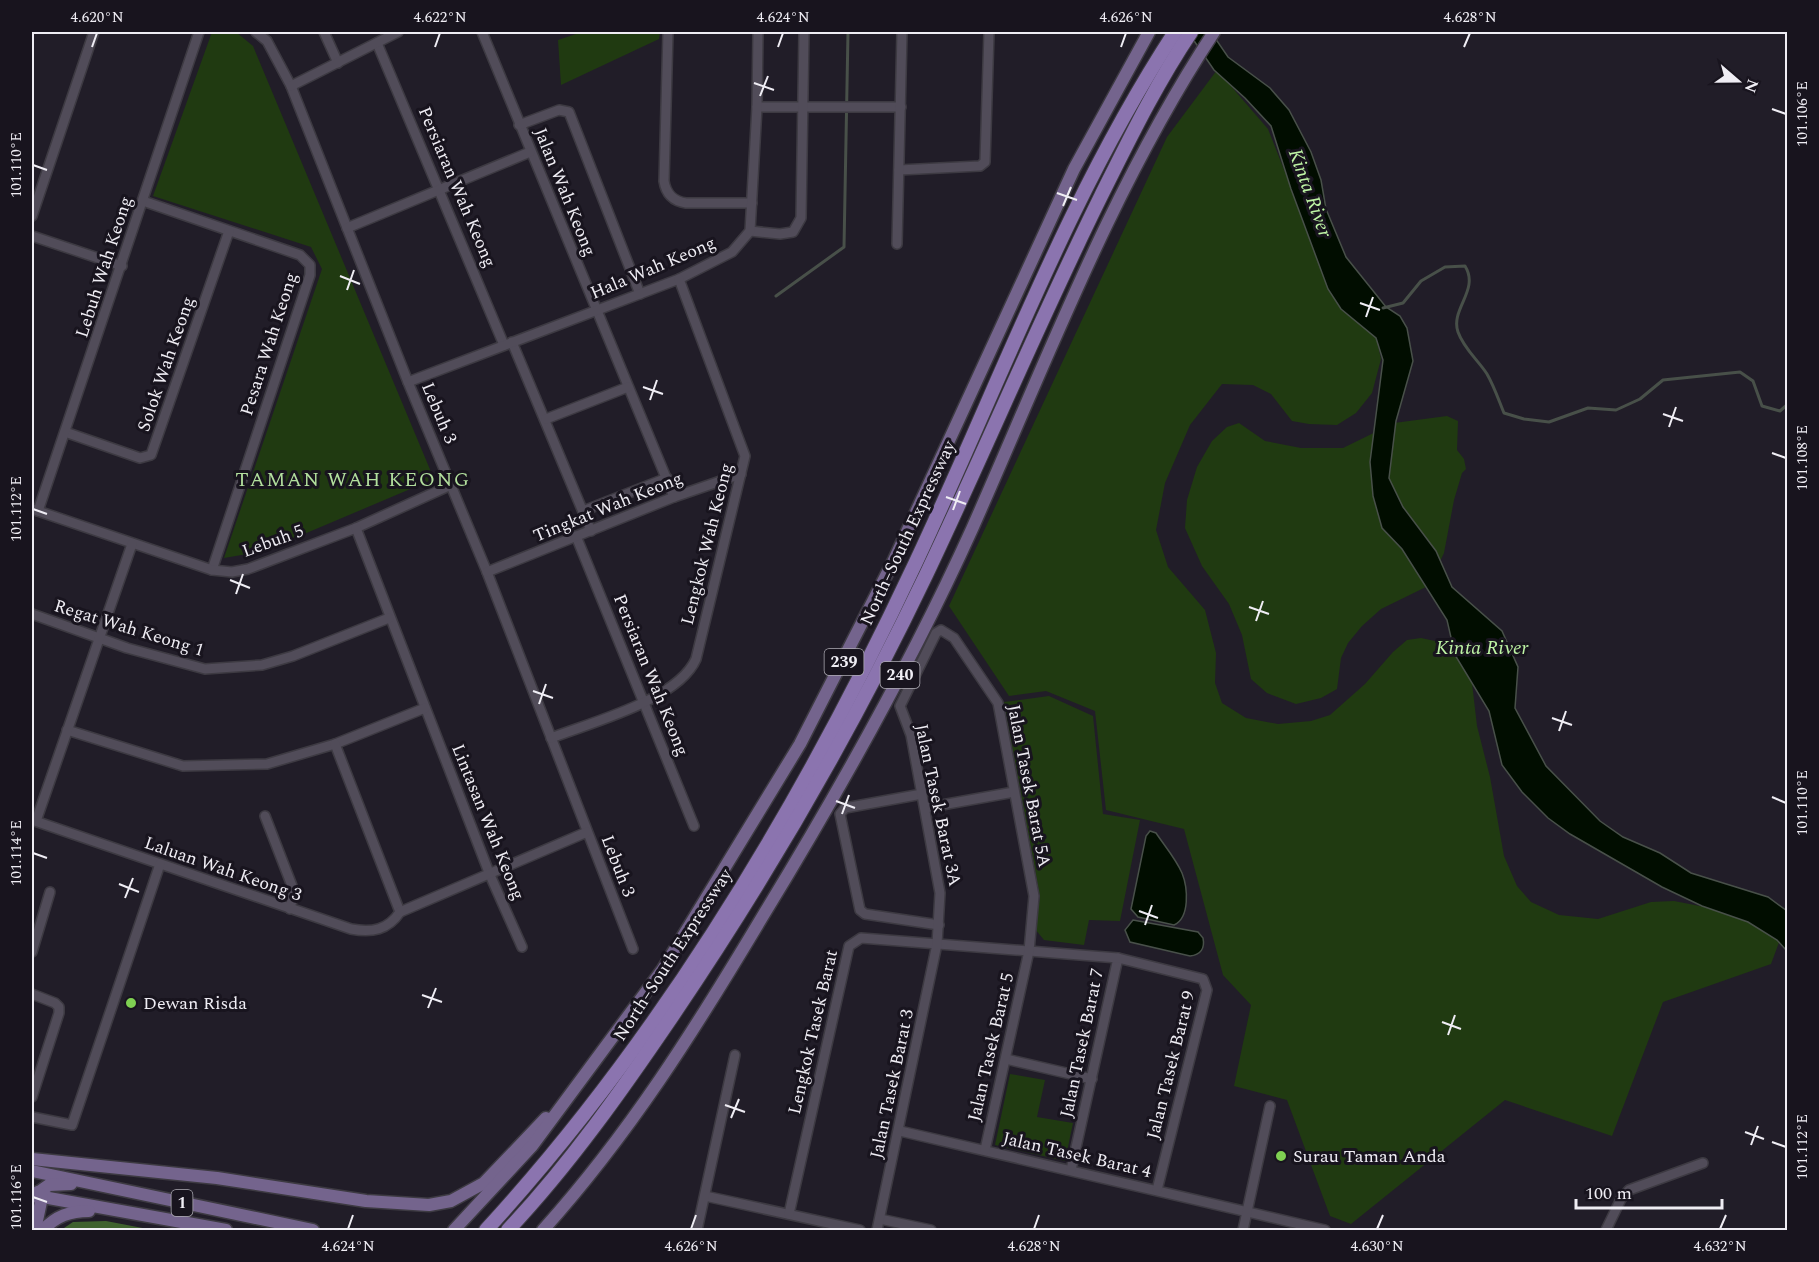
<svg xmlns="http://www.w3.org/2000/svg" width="1819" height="1262" font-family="Spectral,serif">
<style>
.green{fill:#203a11}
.forest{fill:#3f612e}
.water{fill:#010d00;stroke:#485049;stroke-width:1.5}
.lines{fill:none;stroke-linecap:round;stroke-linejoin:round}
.stream{stroke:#485049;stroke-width:3}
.minor-casing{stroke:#3d3a42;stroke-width:12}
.major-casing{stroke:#3d3a42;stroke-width:15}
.highway-casing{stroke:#3d3a42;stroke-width:16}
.minor{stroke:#514c59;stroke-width:9}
.major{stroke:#74648d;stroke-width:12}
.highway{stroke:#8b74af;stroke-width:14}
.ticks{fill:none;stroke:#efedf4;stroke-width:2}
.poi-dot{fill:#7fd052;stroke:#18141e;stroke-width:2}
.labels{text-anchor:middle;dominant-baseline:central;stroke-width:6;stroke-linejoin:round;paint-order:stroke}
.shield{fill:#18141e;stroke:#aeacb4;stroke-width:1.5}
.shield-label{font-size:16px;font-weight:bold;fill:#efedf4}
.street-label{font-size:18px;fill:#efedf4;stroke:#18141e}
.poi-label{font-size:18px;fill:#efedf4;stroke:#18141e;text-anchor:start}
.water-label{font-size:20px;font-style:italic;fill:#bef4a5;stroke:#18141e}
.neighbourhood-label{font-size:20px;letter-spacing:1.5px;fill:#b2df9d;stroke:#18141e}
.neatline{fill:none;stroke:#efedf4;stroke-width:2}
.ticks-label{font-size:15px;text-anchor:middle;fill:#efedf4}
</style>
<rect width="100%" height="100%" fill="#211d28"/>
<g class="green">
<polygon points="212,32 236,32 253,46 434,479 264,551 224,558 322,269 311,247 153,196"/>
<polygon points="582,32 660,32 659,39 561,85 558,40"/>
<polygon points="1217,70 1268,129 1292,190 1376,337 1381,359 1372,393 1356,413 1337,425 1309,424 1292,421 1271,394 1253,385 1222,384 1190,425 1165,483 1156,530 1168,567 1205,610 1216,653 1215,683 1222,703 1246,718 1278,724 1311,721 1330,715 1365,684 1393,652 1407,640 1421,638 1449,644 1459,650 1472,683 1477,726 1490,777 1504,856 1517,886 1531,902 1559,915 1598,919 1651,902 1674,901 1751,916 1781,937 1771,964 1663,1002 1612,1136 1505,1100 1351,1224 1330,1216 1287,1100 1234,1086 1251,1005 1223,975 1184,829 1106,810 1095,711 1046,691 1009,696 949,606 1167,137"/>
<polygon points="1447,416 1458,421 1457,450 1464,459 1466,469 1462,473 1454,500 1444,553 1428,586 1381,609 1362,626 1348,643 1341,658 1337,689 1321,698 1296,704 1267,693 1251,679 1242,635 1229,604 1202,566 1185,528 1187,500 1197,467 1212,441 1227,427 1239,423 1265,441 1301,448 1343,448 1394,423"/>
<polygon points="1049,696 1093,716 1103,814 1140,820 1120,921 1089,920 1084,945 1044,940 1035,929 1040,897 1004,702"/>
<polygon points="1010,1074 1045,1080 1037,1117 1073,1123 1065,1161 995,1145"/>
</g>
<polygon class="forest" points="106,1221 153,1230 61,1230 73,1222"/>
<g class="water">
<polygon points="1188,32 1211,32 1228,57 1270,88 1289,110 1311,152 1321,180 1326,209 1346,257 1386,307 1400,316 1407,328 1413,361 1396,421 1389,478 1403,507 1436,551 1452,587 1502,631 1518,667 1515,708 1546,766 1600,821 1623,837 1660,853 1691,873 1768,897 1787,911 1787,951 1777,940 1748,922 1702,906 1662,887 1570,834 1548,818 1522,792 1502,765 1489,711 1455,655 1447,620 1402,549 1382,528 1373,496 1370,462 1383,360 1376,338 1341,309 1328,289 1291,189 1271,126 1245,98 1214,70"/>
<path d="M1150,831L1156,833C1164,845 1176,859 1182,873C1188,888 1190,918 1174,925L1138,917L1131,909L1146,836Z"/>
<path d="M1133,920L1198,932L1203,938C1205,948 1201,955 1190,956L1130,942L1125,930Z"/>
</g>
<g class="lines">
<g class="stream">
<polyline points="776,296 844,247 848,32"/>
<path d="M1383,308L1403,303L1421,281L1445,267L1465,266C1480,290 1450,309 1458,332C1464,349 1478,360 1487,374C1494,386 1499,401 1504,413L1524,419L1549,422L1588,408L1616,410L1640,399L1663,380L1740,372L1753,381L1762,406L1780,411L1788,404"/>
</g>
<g class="minor-casing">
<g id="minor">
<polyline points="256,32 267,41 291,86 408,382 487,572 633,949"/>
<polyline points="324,32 338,63"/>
<polyline points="482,32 674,497"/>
<path d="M668,32L664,181C666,194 673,201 686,203H752"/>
<polyline points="377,43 504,345"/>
<polyline points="291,86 398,32"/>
<polyline points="757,107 901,107"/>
<polyline points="519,125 559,110 569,112 640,294"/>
<polyline points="899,170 980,166 985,162 989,32"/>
<polyline points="143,201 300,255 310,265 310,275 212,570"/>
<polyline points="32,216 94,32"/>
<polyline points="347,228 530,152"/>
<polyline points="750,231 780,234 793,232 801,218 804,32"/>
<polyline points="32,236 122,266"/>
<polyline points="897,244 902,32"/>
<polyline points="512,342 591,531"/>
<polyline points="408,382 679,279 732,252 750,231 757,107 758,32"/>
<polyline points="546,419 628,387"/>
<polyline points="65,432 140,458 151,455 229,231"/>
<polyline points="32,509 212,570 232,572 248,569 356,528 451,485"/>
<polyline points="38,511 199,32"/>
<polyline points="583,511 667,478"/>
<polyline points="356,528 490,875 522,947"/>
<polyline points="576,536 694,826"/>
<polyline points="487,572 674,497 741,474"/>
<polyline points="32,614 127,648 205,669 262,665 293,656 389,618"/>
<polyline points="67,730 183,766 267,764 335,744 425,708"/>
<path d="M551,738C592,722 678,700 696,659L745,456L679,279"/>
<polyline points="335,744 400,912"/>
<polyline points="922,794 845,808 840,814 860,910 865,914 939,925"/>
<polyline points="925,808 1014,792"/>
<polyline points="265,816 294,891 290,909"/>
<path d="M32,820L351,929C372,933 388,930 400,912"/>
<polyline points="36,821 132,544"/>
<polyline points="400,912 587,832"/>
<polyline points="32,952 50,892"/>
<polyline points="32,994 55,1003 59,1007 59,1013 32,1097"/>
<polyline points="1006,1059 1092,1079"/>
<polyline points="32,1117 72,1125 160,864"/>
<polyline points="900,1131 1325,1230"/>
<polyline points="1071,1170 1118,958"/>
<polyline points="705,1196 860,1230"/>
<polyline points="789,1214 849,946 861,938 1118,958 1203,979 1207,990 1157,1190"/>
<polyline points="880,1219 931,1230"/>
<polyline points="697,1230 735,1055"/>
<polyline points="877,1230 937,944 940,893 911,735 900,706 936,633 941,630 954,638 998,703 1034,896 1029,951 985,1150"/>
<polyline points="1243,1230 1270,1106"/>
<polyline points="1606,1230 1621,1199 1629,1190 1703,1163"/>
</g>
</g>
<g class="major-casing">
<g id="major">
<polyline points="32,1159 217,1178 366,1201 429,1205 451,1201 484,1183 546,1118"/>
<polyline points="32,1171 313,1230"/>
<polyline points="32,1195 226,1230"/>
<polyline points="32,1197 49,1185 71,1184"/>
<polyline points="35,1230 42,1197 38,1192"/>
<path d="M43,1230C56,1216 70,1211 89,1211"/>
<polyline points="454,1230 532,1146 663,969 800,744 894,560 1074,169 1149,32"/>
<path d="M543,1230C630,1133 694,1031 761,919C838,793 911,664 972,529C1047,360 1112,187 1214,32"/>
</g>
</g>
<g class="highway-casing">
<g id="highway">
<path d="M486,1230C664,1036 803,803 915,564C999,386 1067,197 1175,32"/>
<path d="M508,1230C570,1164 622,1090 673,1015C768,875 853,728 926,575C986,449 1039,321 1101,196C1129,140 1156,84 1191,32"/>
</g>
</g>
<use href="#minor" class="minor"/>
<use href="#major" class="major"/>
<use href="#highway" class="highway"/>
</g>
<path class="ticks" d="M92,47L97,33M435,47L440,33M778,47L783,33M1121,47L1126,33M1464,47L1470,33M754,83L774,90M760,96L768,76M1772,109L1786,114M33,165L47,170M1057,193L1077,200M1063,206L1071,187M340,276L360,284M347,290L354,270M1360,303L1380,310M1366,317L1373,297M643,387L663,394M650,400L657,380M1663,414L1683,421M1669,427L1676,407M1772,453L1786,458M946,497L966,504M33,509L47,514M953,510L960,491M230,580L250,588M236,594L243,574M1249,607L1269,614M1256,621L1263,601M533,691L553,698M539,704L546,684M1552,718L1572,725M1559,731L1566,711M1772,797L1786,803M836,801L855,808M842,814L849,795M33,853L47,858M119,884L139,892M125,898L133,878M1139,911L1158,918M1145,925L1152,905M422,995L442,1002M428,1008L436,988M1442,1022L1461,1029M1448,1035L1455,1015M725,1105L745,1112M731,1118L739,1099M1745,1132L1764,1139M1772,1142L1786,1147M1751,1145L1758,1126M33,1197L47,1202M348,1229L353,1215M691,1229L696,1215M1034,1229L1039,1215M1377,1229L1383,1215M1720,1229L1726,1215"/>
<g class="poi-dot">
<circle cx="131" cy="1003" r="6"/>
<circle cx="1281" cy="1156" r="6"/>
</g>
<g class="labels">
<g class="shield">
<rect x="824.5" y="649" width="39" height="26" rx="4.5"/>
<rect x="880.5" y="662" width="39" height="26" rx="4.5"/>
<rect x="171.5" y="1190" width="21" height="26" rx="4.5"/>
</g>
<g class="shield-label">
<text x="844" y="662">239</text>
<text x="900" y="675">240</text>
<text x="182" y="1203">1</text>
</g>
<g class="street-label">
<text transform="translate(457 187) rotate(67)">Persiaran Wah Keong</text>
<text transform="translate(565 192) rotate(68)">Jalan Wah Keong</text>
<text transform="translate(104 267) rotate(-72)">Lebuh Wah Keong</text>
<text transform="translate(653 268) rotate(-23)">Hala Wah Keong</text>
<text transform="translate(269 344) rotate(-72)">Pesara Wah Keong</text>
<text transform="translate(166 364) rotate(-71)">Solok Wah Keong</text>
<text transform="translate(439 413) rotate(67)">Lebuh 3</text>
<text transform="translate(608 507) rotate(-22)">Tingkat Wah Keong</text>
<text transform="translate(908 533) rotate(-65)">North–South Expressway</text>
<text transform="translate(273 541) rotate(-20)">Lebuh 5</text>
<text transform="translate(707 544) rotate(-76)">Lengkok Wah Keong</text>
<text transform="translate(129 628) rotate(17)">Regat Wah Keong 1</text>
<text transform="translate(651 675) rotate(68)">Persiaran Wah Keong</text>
<text transform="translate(1029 786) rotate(79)">Jalan Tasek Barat 5A</text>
<text transform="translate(938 805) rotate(78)">Jalan Tasek Barat 3A</text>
<text transform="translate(488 822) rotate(68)">Lintasan Wah Keong</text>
<text transform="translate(618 866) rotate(69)">Lebuh 3</text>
<text transform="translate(223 869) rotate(19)">Laluan Wah Keong 3</text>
<text transform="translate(673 955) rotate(-57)">North–South Expressway</text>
<text transform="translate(813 1032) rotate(-77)">Lengkok Tasek Barat</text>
<text transform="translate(1082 1043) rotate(-78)">Jalan Tasek Barat 7</text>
<text transform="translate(991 1047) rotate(-77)">Jalan Tasek Barat 5</text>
<text transform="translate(1171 1065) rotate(-76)">Jalan Tasek Barat 9</text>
<text transform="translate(892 1084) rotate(-78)">Jalan Tasek Barat 3</text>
<text transform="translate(1077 1155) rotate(13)">Jalan Tasek Barat 4</text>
</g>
<g class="poi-label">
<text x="143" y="1003">Dewan Risda</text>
<text x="1293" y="1156">Surau Taman Anda</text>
</g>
<g class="water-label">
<text transform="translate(1310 193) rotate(70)">Kinta River</text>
<text x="1482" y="648">Kinta River</text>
</g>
<g class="neighbourhood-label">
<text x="353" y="480">TAMAN WAH KEONG</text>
</g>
</g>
<rect width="1819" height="1262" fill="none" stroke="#18141e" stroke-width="66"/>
<g transform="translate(1738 81) rotate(110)" stroke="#18141e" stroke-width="4.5" paint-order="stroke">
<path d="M0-4.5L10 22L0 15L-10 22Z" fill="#efedf4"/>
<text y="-9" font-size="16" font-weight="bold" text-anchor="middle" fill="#efedf4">N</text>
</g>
<path d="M1576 1199v9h146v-9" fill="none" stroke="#efedf4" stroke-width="3"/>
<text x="1585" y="1199" font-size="18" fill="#efedf4" stroke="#18141e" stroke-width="4.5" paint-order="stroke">100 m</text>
<rect x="33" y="33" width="1753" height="1196" class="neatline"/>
<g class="ticks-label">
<text x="97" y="22">4.620°N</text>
<text x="440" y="22">4.622°N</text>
<text x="783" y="22">4.624°N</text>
<text x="1126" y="22">4.626°N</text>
<text x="1470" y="22">4.628°N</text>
<text transform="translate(1802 114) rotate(-90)" y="5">101.106°E</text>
<text transform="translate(16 165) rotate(-90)" y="5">101.110°E</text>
<text transform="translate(1802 458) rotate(-90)" y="5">101.108°E</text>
<text transform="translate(16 509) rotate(-90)" y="5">101.112°E</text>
<text transform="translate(1802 803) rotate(-90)" y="5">101.110°E</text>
<text transform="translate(16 853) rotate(-90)" y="5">101.114°E</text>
<text transform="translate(1802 1147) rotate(-90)" y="5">101.112°E</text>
<text transform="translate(16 1197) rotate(-90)" y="5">101.116°E</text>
<text x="348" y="1251">4.624°N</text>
<text x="691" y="1251">4.626°N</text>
<text x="1034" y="1251">4.628°N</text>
<text x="1377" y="1251">4.630°N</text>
<text x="1720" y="1251">4.632°N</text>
</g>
</svg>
